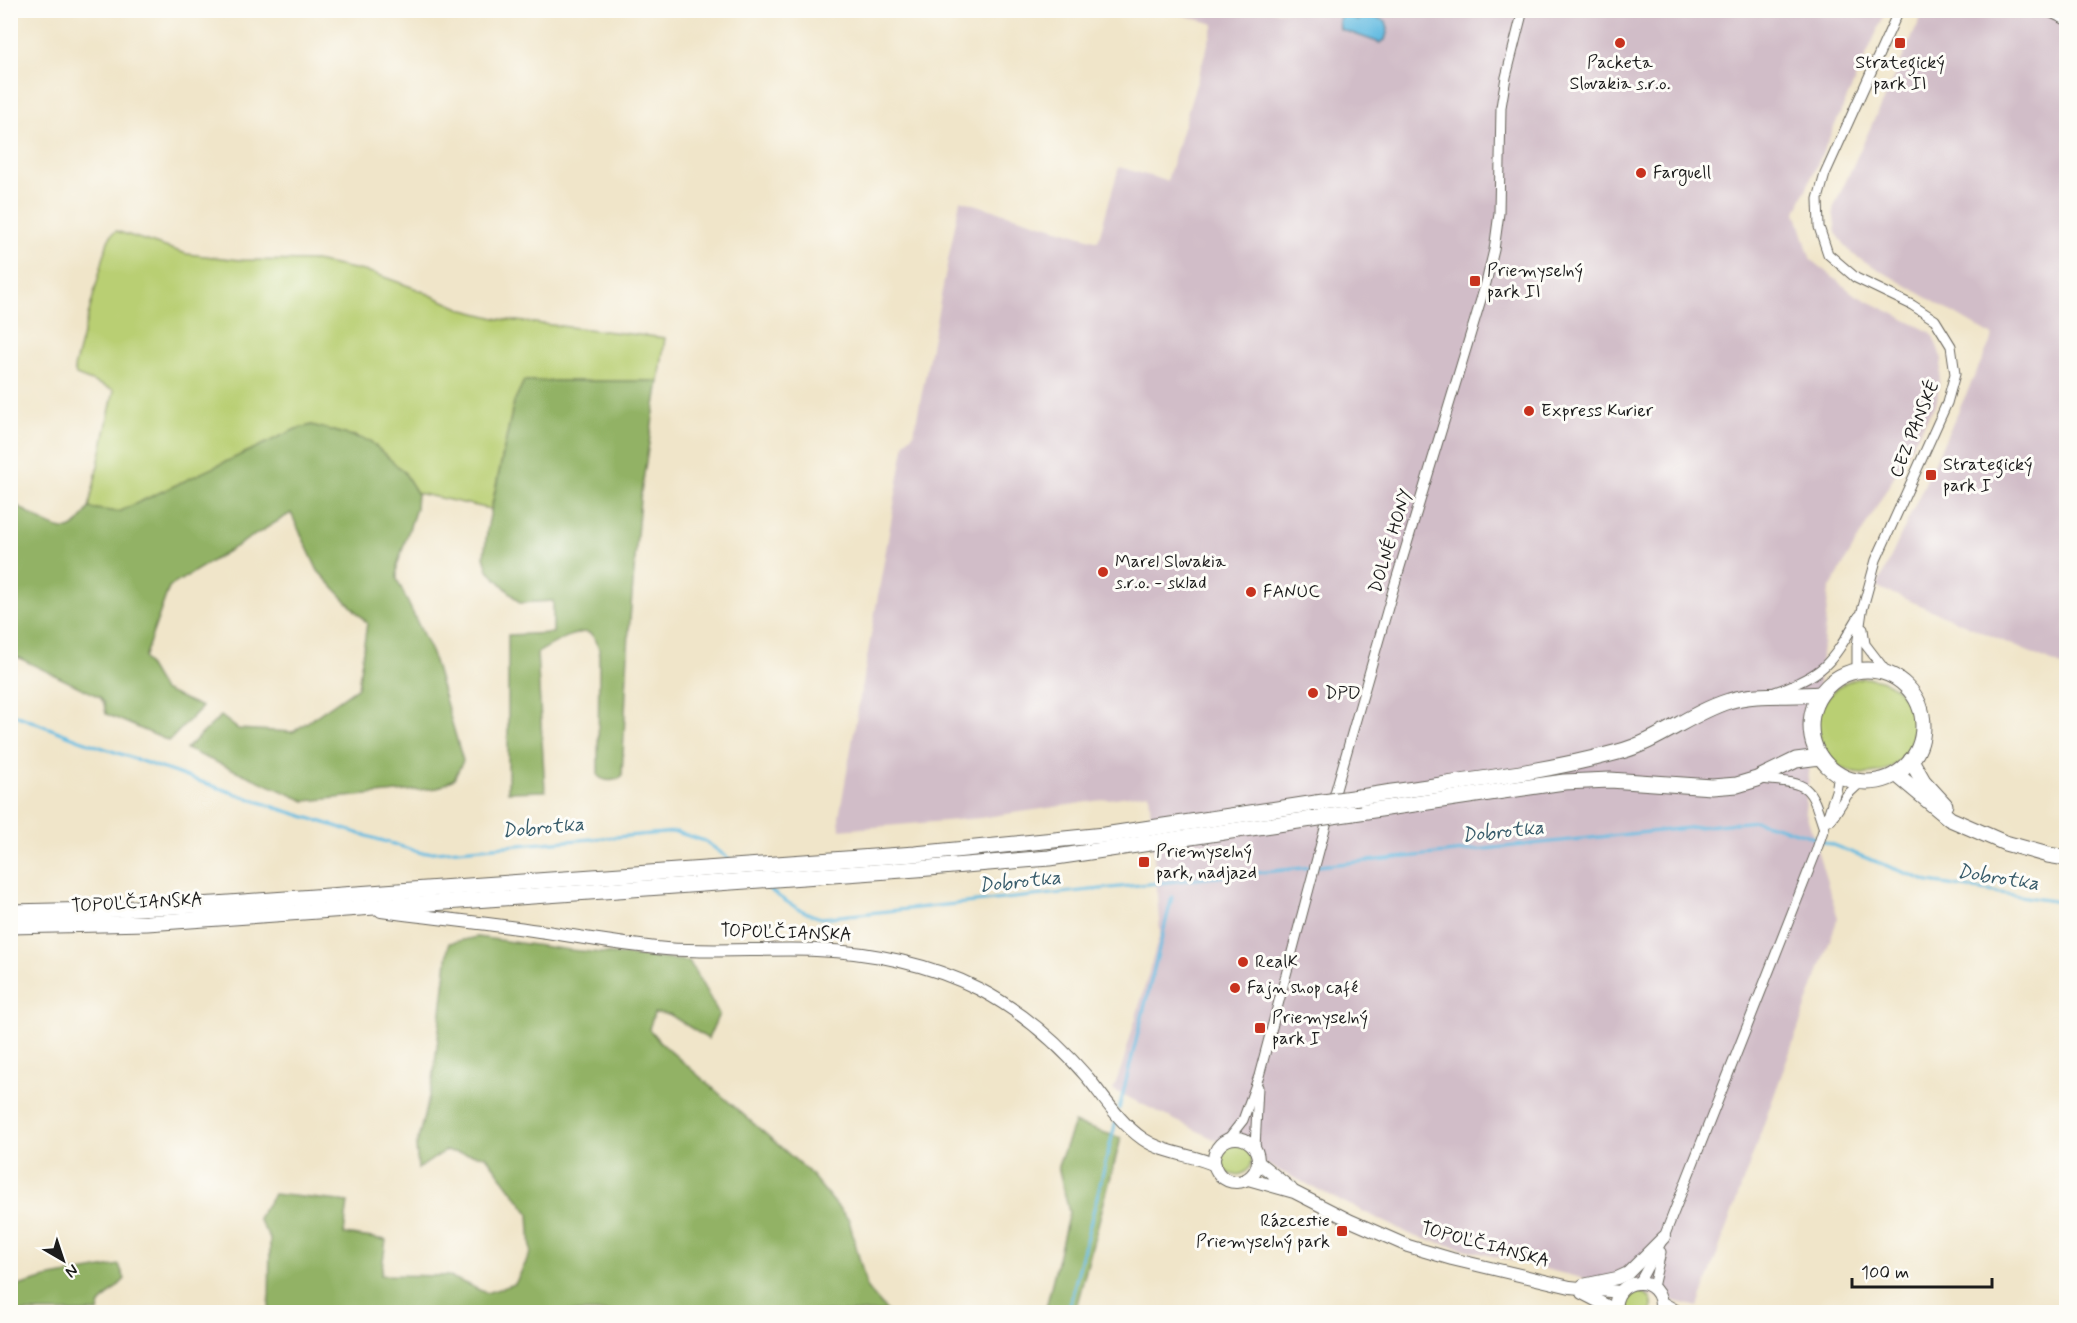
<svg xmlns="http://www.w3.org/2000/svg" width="2077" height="1323" font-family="Mynerve,sans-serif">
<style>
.industrial{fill:#d1bdc8}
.green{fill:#b9cf73;stroke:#6a7648;stroke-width:1.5}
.forest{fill:#92b265;stroke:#576740;stroke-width:1.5}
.water{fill:#63bbe1;stroke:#406c7e;stroke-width:1.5}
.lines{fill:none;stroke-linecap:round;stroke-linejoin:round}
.stream{stroke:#63bbe1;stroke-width:3}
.minor-casing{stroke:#666259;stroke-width:11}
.tertiary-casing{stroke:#666259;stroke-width:14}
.primary-casing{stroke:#666259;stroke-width:17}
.minor{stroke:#fff;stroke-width:9}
.tertiary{stroke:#fff;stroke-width:12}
.primary{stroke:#fff;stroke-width:15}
.primary-bridge-casing{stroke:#666259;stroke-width:17;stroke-linecap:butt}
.primary-bridge{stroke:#fff;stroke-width:15}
.poi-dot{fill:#c8321e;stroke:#fdfcf7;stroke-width:2}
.labels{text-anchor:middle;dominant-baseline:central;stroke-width:6;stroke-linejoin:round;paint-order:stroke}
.poi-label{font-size:18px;fill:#1c1c1c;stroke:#fdfcf7;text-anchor:start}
.street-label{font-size:18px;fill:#1c1c1c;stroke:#fdfcf7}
.water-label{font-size:20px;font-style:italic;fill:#385c6b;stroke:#fdfcf7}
</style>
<rect width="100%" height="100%" fill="#fdfcf7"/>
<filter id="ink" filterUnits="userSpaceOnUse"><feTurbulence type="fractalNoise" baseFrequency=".0167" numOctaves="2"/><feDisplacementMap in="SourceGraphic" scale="12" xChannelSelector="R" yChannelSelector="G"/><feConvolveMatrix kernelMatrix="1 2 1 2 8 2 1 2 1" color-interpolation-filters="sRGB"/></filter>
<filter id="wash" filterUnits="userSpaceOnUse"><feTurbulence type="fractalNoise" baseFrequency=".008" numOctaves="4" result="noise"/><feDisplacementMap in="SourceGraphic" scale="24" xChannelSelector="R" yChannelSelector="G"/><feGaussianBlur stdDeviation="1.35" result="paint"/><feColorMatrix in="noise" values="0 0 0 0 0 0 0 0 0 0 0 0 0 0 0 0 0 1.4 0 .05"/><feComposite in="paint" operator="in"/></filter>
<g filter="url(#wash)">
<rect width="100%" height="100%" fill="#f0e5c9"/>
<g class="industrial">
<polygon points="1168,11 1886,11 1796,212 1811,260 1854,294 1932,333 1942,359 1937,401 1829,590 1805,810 1838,918 1698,1307 1416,1237 1113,1090 1122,1066 1160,933 1149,793 980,818 840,830 839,817 905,442 914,433 960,200 1098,241 1119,167 1167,181 1214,24"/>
<polygon points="1924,11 2066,11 2066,668 1877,587 1993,336 1852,254 1836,233 1833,209"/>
</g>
<g class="green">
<polygon points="116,231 187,254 240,260 315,261 373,273 417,289 464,310 499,319 665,338 659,381 524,381 514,402 491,509 417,493 404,472 356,436 337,433 312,425 296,429 118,512 89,508 114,390 76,375 74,368 108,241 112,234"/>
<circle cx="1866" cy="726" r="48"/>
<circle cx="1236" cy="1159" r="16"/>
<path d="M1636,1292C1649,1292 1655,1301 1651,1312H1626L1624,1306L1626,1298Z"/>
</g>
<g class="forest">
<path d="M524,381H659L640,499L629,631L622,776C615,782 605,782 598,776L599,649C597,643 595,636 589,633C578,628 548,647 537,653L545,791L508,792V635L553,633V601L520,603L488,570L484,556L488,525L514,402Z"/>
<path d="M312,425L370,441L404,472L417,493L416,508L397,566V579L432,654L463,761L454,779L438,788L305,801L186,749L221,716L238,729L293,732L358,687L367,623L318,571L291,513L169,587L144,658L163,690L202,707L169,741L106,714L104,703L100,697L11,654V502C23,509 55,532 68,529C77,527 83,516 89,508L118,512L296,429Z"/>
<polygon points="477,937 570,950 689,961 719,1014 708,1039 669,1014 654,1013 649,1029 660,1042 808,1171 849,1220 867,1288 888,1312 269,1312 270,1239 258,1218 274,1194 348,1202 344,1234 386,1240 381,1275 449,1276 486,1293 515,1284 531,1252 529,1213 486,1156 445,1151 418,1169 416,1147 433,1081 449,943"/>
<polygon points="1074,1123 1121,1138 1075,1312 1045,1312 1069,1212 1058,1166"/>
<polygon points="119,1265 125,1279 100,1304 98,1312 11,1312 11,1288 46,1278"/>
</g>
<polygon class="water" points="1343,13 1350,14 1357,21 1366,14 1386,21 1388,29 1385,40 1380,43 1340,29 1339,19"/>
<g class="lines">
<g class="stream">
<polyline points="10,712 18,716 80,740 280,809 422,853 676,832 705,841 732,861"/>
<polyline points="1318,866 1756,821 1804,834 1929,882 2066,903"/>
<path d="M763,885C782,899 798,911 821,918L1312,867"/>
<polyline points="1119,1109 1172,897"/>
<polyline points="1068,1312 1116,1121"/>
</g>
</g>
</g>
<g filter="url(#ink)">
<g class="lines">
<g class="minor-casing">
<g id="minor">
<polyline points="2045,10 2066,20"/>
<polyline points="1863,629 1865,644 1888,674"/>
<polyline points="1857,670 1857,646 1862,611 1876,560 1947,403 1955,374 1951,346 1935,320 1912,305 1856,278 1828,254 1819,227 1818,199 1825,174 1899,10"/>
<path d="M1775,692C1827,673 1831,663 1859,616"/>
<path d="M1760,779C1810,784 1809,782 1824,829"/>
<polyline points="1831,820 1847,795 1861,782"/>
<polyline points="1228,1139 1243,1120 1259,1076 1327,821 1393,590 1486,283 1494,250 1499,213 1501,107 1506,77 1523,10"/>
<polyline points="1255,1148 1258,1087"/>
<polyline points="1639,1283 1664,1237 1816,852 1836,791 1839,775"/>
<polyline points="1653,1287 1661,1252"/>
</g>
</g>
<g class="tertiary-casing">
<g id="tertiary">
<path d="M381,911C433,918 486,923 539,931C581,937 623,945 666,949C716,953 766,948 816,950C871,952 930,964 979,989C1021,1011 1057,1042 1088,1078C1105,1099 1120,1123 1143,1139C1165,1154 1191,1154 1215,1165"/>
<circle cx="1236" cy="1160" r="22"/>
<polyline points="1258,1162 1291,1189"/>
<polyline points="1248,1179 1294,1192 1351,1221 1408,1246 1452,1259 1570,1287 1620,1292"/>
<polyline points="1583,1285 1617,1278 1628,1273 1664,1237"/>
<polyline points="1582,1293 1615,1310"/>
<polyline points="1662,1303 1678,1312"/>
<path d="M1616,1312C1610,1276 1665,1271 1661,1312"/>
</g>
</g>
<g class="primary-casing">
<g id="primary">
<circle cx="1867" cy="726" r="56"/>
<polyline points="1911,760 1923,781 1945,805"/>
<polyline points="1896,774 1950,819 2005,843 2048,855 2066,858"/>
<path d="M1359,797C1445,783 1534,775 1618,752C1658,742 1690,713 1729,701C1756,692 1791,697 1820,694"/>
<polyline points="1353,813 1564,782 1610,780 1712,787 1737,785 1757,779 1796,760 1820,757"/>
<polyline points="10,912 99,910 215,904 915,854 1104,835 1316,803"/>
<polyline points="10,926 147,923 917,869 1049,858 1312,819"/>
</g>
</g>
<use href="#minor" class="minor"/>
<use href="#tertiary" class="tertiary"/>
<use href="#primary" class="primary"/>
<g class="primary-bridge-casing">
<g id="primary-bridge">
<polyline points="1316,803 1359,797"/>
<polyline points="1312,819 1353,813"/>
</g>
</g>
<use href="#primary-bridge" class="primary-bridge"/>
</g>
</g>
<g class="poi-dot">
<circle cx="1620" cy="43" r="6"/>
<rect x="1894" y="37" width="12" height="12" rx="3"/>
<circle cx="1641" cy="173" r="6"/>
<rect x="1469" y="275" width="12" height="12" rx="3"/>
<circle cx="1529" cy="411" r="6"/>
<rect x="1925" y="469" width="12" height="12" rx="3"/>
<circle cx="1103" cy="572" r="6"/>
<circle cx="1251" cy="592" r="6"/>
<circle cx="1313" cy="693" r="6"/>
<rect x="1138" y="856" width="12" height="12" rx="3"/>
<circle cx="1243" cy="962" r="6"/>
<circle cx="1235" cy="988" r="6"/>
<rect x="1254" y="1022" width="12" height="12" rx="3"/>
<rect x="1336" y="1225" width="12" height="12" rx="3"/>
</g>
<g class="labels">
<g class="poi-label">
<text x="1620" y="63" text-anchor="middle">Packeta<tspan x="1620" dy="21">Slovakia s.r.o.</tspan></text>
<text x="1900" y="63" text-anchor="middle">Strategický<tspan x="1900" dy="21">park II</tspan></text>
<text x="1653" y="173">Farguell</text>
<text x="1487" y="271">Priemyselný<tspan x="1487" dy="21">park II</tspan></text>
<text x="1541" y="411">Express Kurier</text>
<text x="1943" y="465">Strategický<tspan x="1943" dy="21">park I</tspan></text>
<text x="1115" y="562">Marel Slovakia<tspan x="1115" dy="21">s.r.o. - sklad</tspan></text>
<text x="1263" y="592">FANUC</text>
<text x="1325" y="693">DPD</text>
<text x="1156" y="852">Priemyselný<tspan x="1156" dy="21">park, nadjazd</tspan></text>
<text x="1255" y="962">RealK</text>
<text x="1247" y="988">Fajn shop café</text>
<text x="1272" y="1018">Priemyselný<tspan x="1272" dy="21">park I</tspan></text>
<text x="1330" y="1221" text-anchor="end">Rázcestie<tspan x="1330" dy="21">Priemyselný park</tspan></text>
</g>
<g class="street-label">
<text transform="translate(1915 429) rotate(-68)">CEZ PANSKÉ</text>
<text transform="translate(1391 541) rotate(-73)">DOLNÉ HONY</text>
<text transform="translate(137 903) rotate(-3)">TOPOĽČIANSKA</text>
<text transform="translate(786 933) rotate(2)">TOPOĽČIANSKA</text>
<text transform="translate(1485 1245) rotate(15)">TOPOĽČIANSKA</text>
</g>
<g class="water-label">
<text transform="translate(543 828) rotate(-5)">Dobrotka</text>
<text transform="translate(1503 832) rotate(-6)">Dobrotka</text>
<text transform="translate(1998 878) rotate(9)">Dobrotka</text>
<text transform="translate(1020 882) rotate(-6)">Dobrotka</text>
</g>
</g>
<rect width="2077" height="1323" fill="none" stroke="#fdfcf7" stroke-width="36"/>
<g transform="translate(63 1260) rotate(141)" stroke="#fdfcf7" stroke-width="4.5" paint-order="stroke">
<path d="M0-4.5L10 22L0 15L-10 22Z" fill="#1c1c1c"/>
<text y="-9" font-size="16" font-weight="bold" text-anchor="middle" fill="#1c1c1c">N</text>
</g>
<path d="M1852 1278v9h140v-9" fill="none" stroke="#1c1c1c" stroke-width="3"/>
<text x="1861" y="1278" font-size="18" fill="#1c1c1c" stroke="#fdfcf7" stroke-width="4.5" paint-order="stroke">100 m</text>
</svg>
